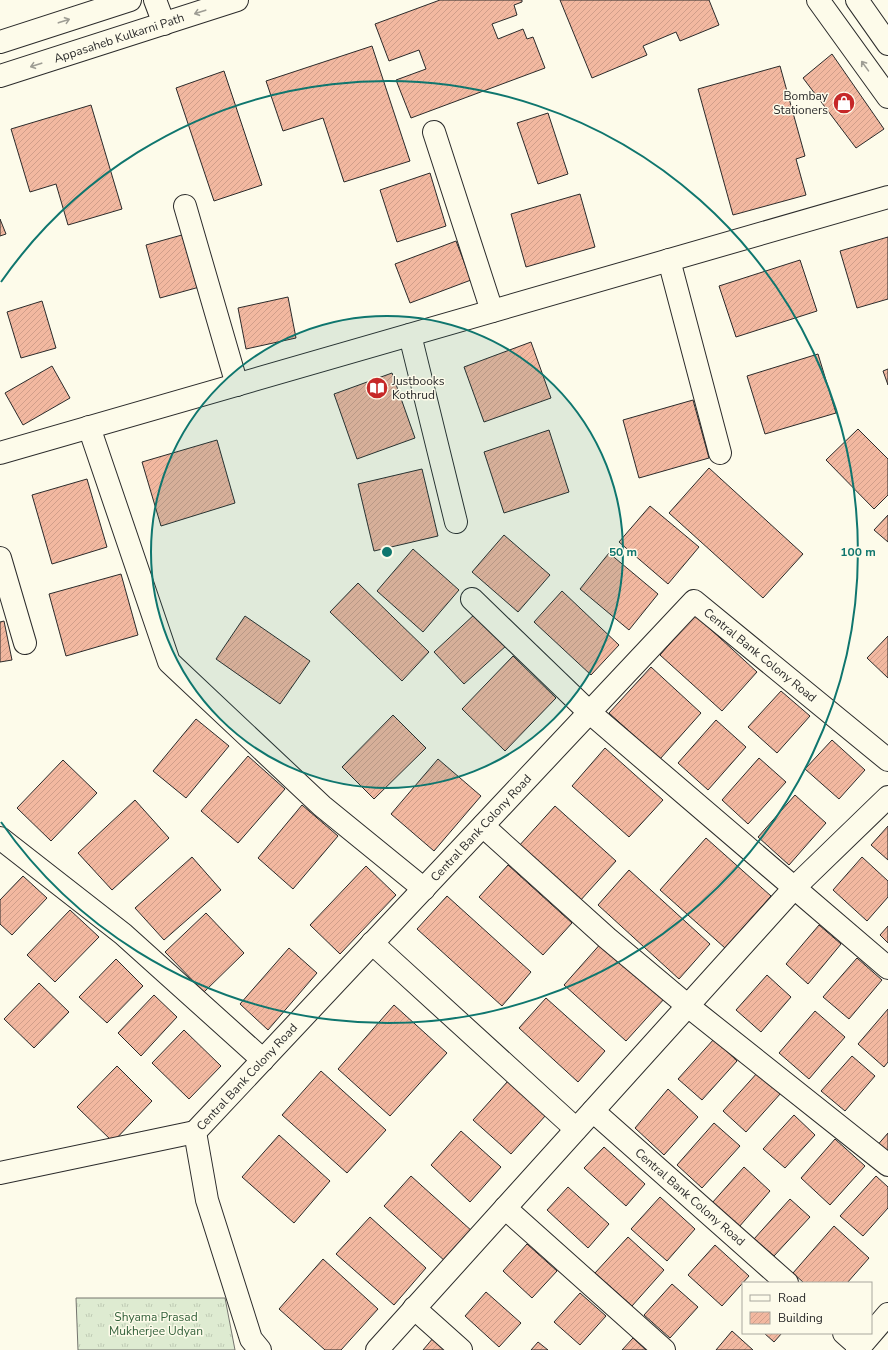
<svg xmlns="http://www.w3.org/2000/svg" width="888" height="1350" font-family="'Nunito Sans',sans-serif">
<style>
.grass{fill:url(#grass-tufts);stroke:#74746e}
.building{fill:url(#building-hatch);stroke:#2b2b2b}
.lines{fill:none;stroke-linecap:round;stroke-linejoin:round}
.street-casing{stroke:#2b2b2b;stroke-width:24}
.secondary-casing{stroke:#2b2b2b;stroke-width:24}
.street{stroke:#fdfbea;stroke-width:22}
.secondary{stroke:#fdfbea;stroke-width:22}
.oneway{stroke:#9e9d94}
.ring{fill:none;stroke:#0f766e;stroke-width:2}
.labels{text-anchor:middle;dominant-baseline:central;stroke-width:3;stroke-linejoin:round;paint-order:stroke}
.street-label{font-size:12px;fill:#2b2b2b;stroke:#fdfbea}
.poi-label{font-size:12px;fill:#2b2b2b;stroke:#fdfbea;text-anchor:end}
.park-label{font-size:12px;fill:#34623c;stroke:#fdfbea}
.centre{fill:#0f766e;stroke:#fdfbea;stroke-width:2}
.ring-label{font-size:12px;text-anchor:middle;font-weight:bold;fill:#0f766e;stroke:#fdfbea;stroke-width:3;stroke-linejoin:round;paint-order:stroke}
</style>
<defs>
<pattern id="grass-tufts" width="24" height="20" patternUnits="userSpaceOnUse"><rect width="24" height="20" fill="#deebd1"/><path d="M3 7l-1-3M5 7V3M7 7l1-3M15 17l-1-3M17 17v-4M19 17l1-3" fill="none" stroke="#bfcab4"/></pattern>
<pattern id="building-hatch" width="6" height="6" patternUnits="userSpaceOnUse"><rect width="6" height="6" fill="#f2b8a0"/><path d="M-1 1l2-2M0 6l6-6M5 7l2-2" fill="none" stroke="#d09e8a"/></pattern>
</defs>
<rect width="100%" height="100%" fill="#fdfbea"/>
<polygon class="grass" points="76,1298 225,1298 235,1350 78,1350"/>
<g class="building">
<polygon points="440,0 522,0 522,2 514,5 517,15 492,24 498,39 523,29 527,39 533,37 545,68 411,118 396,80 426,69 419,50 389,61 375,24"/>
<polygon points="560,0 709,0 719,25 680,41 676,32 643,46 647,55 592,78"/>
<polygon points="372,46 410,161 344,182 323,118 283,131 266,81"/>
<polygon points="832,54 884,129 856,148 803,78"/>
<polygon points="780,66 805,156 796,159 806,195 733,215 698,89"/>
<polygon points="224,71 262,185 214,201 176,88"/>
<polygon points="91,105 122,209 68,225 56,184 30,192 11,129"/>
<polygon points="548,113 568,174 538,184 517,123"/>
<polygon points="430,173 446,226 397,242 380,190"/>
<polygon points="580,194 595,247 526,267 511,214"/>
<polygon points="0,219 6,234 0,236"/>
<polygon points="189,233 203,286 160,298 146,245"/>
<polygon points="888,237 888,299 857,308 840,251"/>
<polygon points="456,241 471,280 410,303 395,264"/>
<polygon points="800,260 817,311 736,337 719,286"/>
<polygon points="288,297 296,338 246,349 238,308"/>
<polygon points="42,301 56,348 21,358 7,312"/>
<polygon points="531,342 551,398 484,422 464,367"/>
<polygon points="818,354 836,413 765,434 747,376"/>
<polygon points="52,366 70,398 23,425 5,393"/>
<polygon points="888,369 888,385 883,371"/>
<polygon points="392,373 415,438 357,459 334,394"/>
<polygon points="693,400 709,458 639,478 623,420"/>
<polygon points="858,429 888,459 888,495 874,509 826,460"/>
<polygon points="549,430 569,492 504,513 484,452"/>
<polygon points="217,440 235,503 161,526 142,462"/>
<polygon points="709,468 803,554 763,598 669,513"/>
<polygon points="422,469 438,536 374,551 358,484"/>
<polygon points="87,479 107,547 52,564 32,495"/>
<polygon points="650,506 699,547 668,584 619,542"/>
<polygon points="888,515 888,542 874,530"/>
<polygon points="504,535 550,575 518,612 472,572"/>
<polygon points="413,549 459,590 423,632 377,591"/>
<polygon points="609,553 658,594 629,630 580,589"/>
<polygon points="121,574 138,635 66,656 49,594"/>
<polygon points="358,583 429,652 402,681 330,612"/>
<polygon points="562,591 619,645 591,675 534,622"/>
<polygon points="476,613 507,645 464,684 434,652"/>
<polygon points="695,615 757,672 722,711 660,655"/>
<polygon points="245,616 310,661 280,704 216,659"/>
<polygon points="4,621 12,660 0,662 0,622"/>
<polygon points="888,636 888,678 867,658"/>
<polygon points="513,656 556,698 505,751 462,709"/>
<polygon points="651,667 701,713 660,759 609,713"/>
<polygon points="781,691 810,716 777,753 748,727"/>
<polygon points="393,715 426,748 374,799 342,767"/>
<polygon points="196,719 229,746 186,798 153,771"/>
<polygon points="716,720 746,747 708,790 678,763"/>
<polygon points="832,740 865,770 839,799 805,769"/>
<polygon points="605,748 663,800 629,837 572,786"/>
<polygon points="248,756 285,789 238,843 201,811"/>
<polygon points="759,758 786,782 748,824 722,800"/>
<polygon points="438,759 481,796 434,851 391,814"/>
<polygon points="63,760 97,793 51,841 17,808"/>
<polygon points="795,795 826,823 789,865 758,837"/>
<polygon points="135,800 169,838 112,890 78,853"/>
<polygon points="302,805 338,836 293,889 258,858"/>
<polygon points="555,806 616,861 579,902 518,847"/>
<polygon points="888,826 888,860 871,845"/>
<polygon points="706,838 771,896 725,948 660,890"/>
<polygon points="192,857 221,890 164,940 135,908"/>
<polygon points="862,857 888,881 888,897 867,921 833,890"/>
<polygon points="508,865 572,923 543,955 479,897"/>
<polygon points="366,866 396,895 340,954 310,925"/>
<polygon points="629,870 710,944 679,979 598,905"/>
<polygon points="23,876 47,898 12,935 0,924 0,900"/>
<polygon points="447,896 531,972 502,1006 417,929"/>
<polygon points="70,910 99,937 55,982 27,955"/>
<polygon points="206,913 244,953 204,992 165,952"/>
<polygon points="819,925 841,944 808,984 786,964"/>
<polygon points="888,926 888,943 880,935"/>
<polygon points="603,941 665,998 626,1041 564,985"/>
<polygon points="289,948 317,973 268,1030 240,1004"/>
<polygon points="857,958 882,980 849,1019 823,997"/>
<polygon points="116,959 143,986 107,1023 79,997"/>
<polygon points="767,975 791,997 761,1032 736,1010"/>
<polygon points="39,983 69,1012 34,1048 4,1019"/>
<polygon points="154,995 177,1017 141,1056 118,1033"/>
<polygon points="546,998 605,1051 578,1082 519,1028"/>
<polygon points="394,1005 447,1053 390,1116 338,1069"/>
<polygon points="888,1009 888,1062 884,1067 858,1044"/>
<polygon points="815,1011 845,1037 809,1079 779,1053"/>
<polygon points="184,1030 221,1066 189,1099 152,1063"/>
<polygon points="714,1039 737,1061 702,1100 678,1079"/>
<polygon points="852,1056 875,1076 845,1111 821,1091"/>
<polygon points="117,1066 152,1101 113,1142 77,1107"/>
<polygon points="321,1071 386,1130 347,1173 282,1115"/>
<polygon points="758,1072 781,1093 746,1132 723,1111"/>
<polygon points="508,1081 546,1115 511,1154 473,1120"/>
<polygon points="668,1089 698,1117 664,1155 635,1128"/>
<polygon points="794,1115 815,1135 785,1168 763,1149"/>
<polygon points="714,1123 740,1146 702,1188 677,1165"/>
<polygon points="461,1131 501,1167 470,1202 431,1165"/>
<polygon points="888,1133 888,1159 875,1148"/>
<polygon points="279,1135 330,1181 294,1223 242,1177"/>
<polygon points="835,1139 865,1166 830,1205 801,1178"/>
<polygon points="604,1147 645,1184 626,1206 584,1168"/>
<polygon points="744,1167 770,1191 739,1227 712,1203"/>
<polygon points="411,1176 473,1232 446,1262 384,1206"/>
<polygon points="876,1176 888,1187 888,1208 863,1236 840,1216"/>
<polygon points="568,1187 609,1224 588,1248 547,1210"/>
<polygon points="660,1197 695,1229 667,1261 631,1229"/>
<polygon points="790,1199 810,1217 774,1256 754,1239"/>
<polygon points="370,1217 426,1268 394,1305 336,1254"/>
<polygon points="834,1226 869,1258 847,1283 804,1283 793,1273"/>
<polygon points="628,1237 664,1270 632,1306 595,1273"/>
<polygon points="527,1244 557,1271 532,1298 503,1271"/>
<polygon points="715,1245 749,1276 722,1306 688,1275"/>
<polygon points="323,1259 378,1309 341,1350 325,1350 279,1309"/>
<polygon points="672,1284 698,1307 670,1338 644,1315"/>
<polygon points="486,1292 521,1323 499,1347 465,1316"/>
<polygon points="580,1293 606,1316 580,1345 554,1322"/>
<polygon points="732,1331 753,1350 716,1350"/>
<polygon points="764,1333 782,1333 774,1342"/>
<polygon points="434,1337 448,1350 423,1350"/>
<polygon points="633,1338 646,1350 622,1350"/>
<polygon points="538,1342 548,1350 531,1350"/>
</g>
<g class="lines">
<g class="street-casing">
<g id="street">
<polyline points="155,0 164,24"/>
<polyline points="434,132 492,311"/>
<polyline points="185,206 237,385"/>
<polyline points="669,260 720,453"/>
<polyline points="410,335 456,522"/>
<polyline points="89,427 169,662 322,806 424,889"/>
<polyline points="0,453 888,197"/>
<polyline points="0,558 25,643"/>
<polyline points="472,599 589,712 888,968"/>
<polyline points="483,826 607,938 688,1006 888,1165"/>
<polyline points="0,838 123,934 263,1060"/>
<polyline points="372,943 576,1129"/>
<polyline points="593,1111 787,1283"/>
<polyline points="0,1173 195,1132"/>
<polyline points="505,1208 664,1350"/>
<polyline points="414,1308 461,1350"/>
<polyline points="844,1333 860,1347"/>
<polyline points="260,1350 251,1339 207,1200 195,1132 694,601 888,760"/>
<polyline points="377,1350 795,887 888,797"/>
</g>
</g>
<g class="secondary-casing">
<g id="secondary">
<polyline points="818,0 888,97"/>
<polyline points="857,0 888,44"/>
<polyline points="0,42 130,0"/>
<polyline points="0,76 237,0"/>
<polyline points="857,1350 888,1314"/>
</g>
</g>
<use href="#street" class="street"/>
<use href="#secondary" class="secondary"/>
</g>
<defs><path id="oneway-shaft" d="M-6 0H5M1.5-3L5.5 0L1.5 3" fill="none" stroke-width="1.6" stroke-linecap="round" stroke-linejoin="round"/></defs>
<g class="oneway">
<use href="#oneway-shaft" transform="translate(200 12) rotate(162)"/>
<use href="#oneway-shaft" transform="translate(64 21) rotate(-18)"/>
<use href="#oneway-shaft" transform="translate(36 65) rotate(162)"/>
<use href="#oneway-shaft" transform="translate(865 66) rotate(-126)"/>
</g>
<circle cx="387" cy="552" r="236" fill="#0f766e" fill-opacity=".12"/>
<g class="ring">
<circle cx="387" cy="552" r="236"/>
<path d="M1 282A471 471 0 1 1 1 822"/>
</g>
<defs>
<g id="shop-disc" transform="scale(1.15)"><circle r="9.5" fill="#c62828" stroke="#fdfbea"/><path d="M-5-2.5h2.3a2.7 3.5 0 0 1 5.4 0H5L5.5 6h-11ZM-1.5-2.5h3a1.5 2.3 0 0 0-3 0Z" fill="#fff"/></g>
<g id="library-disc" transform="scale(1.15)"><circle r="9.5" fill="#c62828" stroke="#fdfbea"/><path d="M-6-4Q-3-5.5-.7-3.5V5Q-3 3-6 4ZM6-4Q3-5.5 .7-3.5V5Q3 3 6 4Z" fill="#fff"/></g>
</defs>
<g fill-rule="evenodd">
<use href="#shop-disc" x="844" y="103"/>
<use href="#library-disc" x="377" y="388"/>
</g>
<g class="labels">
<g class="street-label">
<text transform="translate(119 38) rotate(-18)">Appasaheb Kulkarni Path</text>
<text transform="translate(760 655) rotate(39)">Central Bank Colony Road</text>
<text transform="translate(481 828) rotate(-47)">Central Bank Colony Road</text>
<text transform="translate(247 1077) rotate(-47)">Central Bank Colony Road</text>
<text transform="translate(690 1197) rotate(41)">Central Bank Colony Road</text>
</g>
<g class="poi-label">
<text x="828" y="96">Bombay<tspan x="828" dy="14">Stationers</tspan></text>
<text x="392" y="381" text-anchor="start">Justbooks<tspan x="392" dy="14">Kothrud</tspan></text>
</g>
<g class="park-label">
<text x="156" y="1317">Shyama Prasad<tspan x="156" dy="14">Mukherjee Udyan</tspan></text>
</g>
</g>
<circle cx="387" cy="552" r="6" class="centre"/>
<g class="ring-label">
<text x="623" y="556">50 m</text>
<text x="858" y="556">100 m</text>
</g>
<rect x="742" y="1282" width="130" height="52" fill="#fdfbea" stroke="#a9a89e"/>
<rect x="750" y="1295" width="20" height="6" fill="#fdfbea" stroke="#a9a89e"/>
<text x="778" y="1302" font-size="12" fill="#2b2b2b">Road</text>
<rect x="750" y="1312" width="20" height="12" fill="url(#building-hatch)" stroke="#a9a89e"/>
<text x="778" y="1322" font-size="12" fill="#2b2b2b">Building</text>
</svg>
